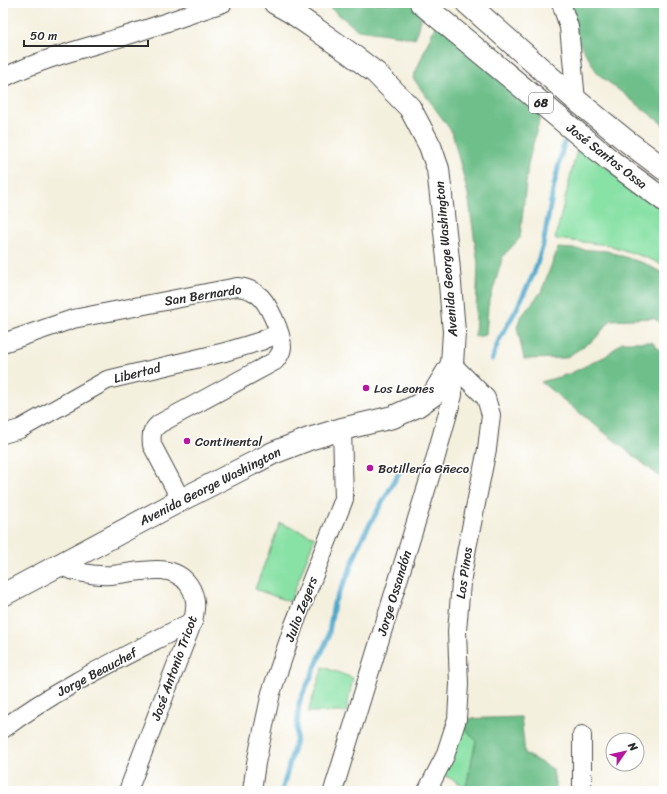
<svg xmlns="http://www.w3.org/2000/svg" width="667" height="794" font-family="Sriracha,sans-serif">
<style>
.green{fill:#88e1a5;stroke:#5a8668}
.forest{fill:#6ebf8a;stroke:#4c755a}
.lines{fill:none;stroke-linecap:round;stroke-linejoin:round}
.stream{stroke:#4da7cb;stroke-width:5}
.minor-casing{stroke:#494946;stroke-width:20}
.secondary-casing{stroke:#494946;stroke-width:24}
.motorway-casing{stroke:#494946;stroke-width:24}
.minor{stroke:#fff;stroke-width:18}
.secondary{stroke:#fff;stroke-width:22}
.motorway{stroke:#fff;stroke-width:22}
.poi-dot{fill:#b5179e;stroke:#fff;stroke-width:1.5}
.labels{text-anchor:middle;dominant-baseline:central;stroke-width:3;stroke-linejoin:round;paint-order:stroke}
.shield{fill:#fff;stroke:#6b6b6b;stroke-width:1}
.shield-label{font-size:12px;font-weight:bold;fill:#2b2b2b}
.street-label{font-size:13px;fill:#2b2b2b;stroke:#fff}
.poi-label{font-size:13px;fill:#2b2b2b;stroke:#fff;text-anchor:start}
</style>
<rect width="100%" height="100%" fill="#fff"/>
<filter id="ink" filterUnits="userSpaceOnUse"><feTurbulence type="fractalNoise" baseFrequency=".025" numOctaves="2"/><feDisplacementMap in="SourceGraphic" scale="8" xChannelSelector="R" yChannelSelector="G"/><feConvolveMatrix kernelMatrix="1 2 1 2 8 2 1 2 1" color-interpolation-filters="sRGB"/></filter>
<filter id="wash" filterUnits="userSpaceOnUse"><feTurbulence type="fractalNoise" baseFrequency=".012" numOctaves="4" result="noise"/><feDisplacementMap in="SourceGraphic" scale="16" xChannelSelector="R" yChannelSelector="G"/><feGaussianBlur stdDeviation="0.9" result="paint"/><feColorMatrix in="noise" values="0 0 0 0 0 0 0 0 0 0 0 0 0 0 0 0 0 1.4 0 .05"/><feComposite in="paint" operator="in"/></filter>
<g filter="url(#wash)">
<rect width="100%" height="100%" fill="#f4f0de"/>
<g class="green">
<polygon points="578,146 664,210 664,266 650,259 609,245 555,239"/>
<polygon points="280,523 315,537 290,602 255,589"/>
<polygon points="323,667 353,678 346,712 308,712"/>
<polygon points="457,719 476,740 466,787 437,771"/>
</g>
<g class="forest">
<polygon points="324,3 421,3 424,5 415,39 401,36 358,30"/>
<polygon points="571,3 664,3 664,125 598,74 578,41"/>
<polygon points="437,21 541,113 528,164 520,238 503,256 488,307 486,335 475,337 478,264 468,194 452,132 413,78"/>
<polygon points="558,248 607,251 646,264 664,274 664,325 653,318 611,320 594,340 565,358 524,359 517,327 520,318 541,292"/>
<polygon points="622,342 652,342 664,355 664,480 541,382 569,374 606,356"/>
<polygon points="521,717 525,754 553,769 556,791 470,791 466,787 476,741 457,719"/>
</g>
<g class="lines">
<g class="stream">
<polyline points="492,359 499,340 515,312 534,273 543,245 554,185 564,143"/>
<polyline points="282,791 296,740 299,703 328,638 334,603 348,575 361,540 400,471"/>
</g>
</g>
</g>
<g filter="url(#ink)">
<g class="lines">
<g class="minor-casing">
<g id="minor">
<polyline points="561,3 569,27 576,100"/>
<path d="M3,78C39,60 77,50 115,39C152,28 187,15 223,3"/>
<path d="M3,343L73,319L237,287C245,288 251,289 257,294C268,301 282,334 282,347C282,353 278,357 275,361L159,424C151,431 151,435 152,445L181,500"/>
<polyline points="3,434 20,429 107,380 225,352 261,341 279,333"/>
<path d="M57,565C76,572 91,576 111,575C137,573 172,560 189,585C197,597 196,608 193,621L128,791"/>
<path d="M3,729C60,686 130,654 193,621"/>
<polyline points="582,735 582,791"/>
<polyline points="252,791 256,763 271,693 294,625 344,499 342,429"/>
<polyline points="333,791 433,467 453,395 452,364"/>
<polyline points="427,791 445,756 457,719 459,684 457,631 461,583 467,548 487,449 491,415 486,398 452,364"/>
</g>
</g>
<g class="secondary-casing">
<polyline id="secondary" points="3,595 181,500 273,453 309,439 342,429 393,417 417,406 433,395 452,364 454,332 448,259 438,169 430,146 410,108 376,73 351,54 320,32 291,12 275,3"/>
</g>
<g class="motorway-casing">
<g id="motorway">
<polyline points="421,3 611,161 664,200"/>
<polyline points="467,3 576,100 624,139 664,169"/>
</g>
</g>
<use href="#minor" class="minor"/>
<use href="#secondary" class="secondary"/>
<use href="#motorway" class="motorway"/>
</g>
</g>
<g class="poi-dot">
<circle cx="366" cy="388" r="4"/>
<circle cx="187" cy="441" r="4"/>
<circle cx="370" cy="468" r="4"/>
</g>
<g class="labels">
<rect class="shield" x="529" y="93" width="24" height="20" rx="3"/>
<g class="shield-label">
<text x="541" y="103">68</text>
</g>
<g class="street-label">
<text transform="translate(607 156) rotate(38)">José Santos Ossa</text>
<text transform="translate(446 259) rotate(-95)">Avenida George Washington</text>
<text transform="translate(203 295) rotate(-9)">San Bernardo</text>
<text transform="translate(137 373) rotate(-14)">Libertad</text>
<text transform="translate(210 486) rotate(-27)">Avenida George Washington</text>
<text transform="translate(464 573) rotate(-82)">Los Pinos</text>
<text transform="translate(394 593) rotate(-73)">Jorge Ossandón</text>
<text transform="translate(301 609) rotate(-69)">Julio Zegers</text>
<text transform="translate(174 668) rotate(-70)">José Antonio Tricot</text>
<text transform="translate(97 672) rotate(-28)">Jorge Beauchef</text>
</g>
<g class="poi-label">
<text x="374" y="388">Los Leones</text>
<text x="195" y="441">Continental</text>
<text x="378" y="468">Botillería Gñeco</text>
</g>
</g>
<rect width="667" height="794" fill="none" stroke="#fff" stroke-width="16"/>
<g transform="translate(625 752) rotate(56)"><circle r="19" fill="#ffffff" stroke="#aaaaaa"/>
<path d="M0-3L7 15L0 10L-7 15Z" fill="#b5179e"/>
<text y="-6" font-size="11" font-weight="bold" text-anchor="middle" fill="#2b2b2b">N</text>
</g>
<path d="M24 40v6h124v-6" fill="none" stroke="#2b2b2b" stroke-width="2"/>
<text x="30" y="40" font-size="12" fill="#2b2b2b" stroke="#ffffff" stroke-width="3" paint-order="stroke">50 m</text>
</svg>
